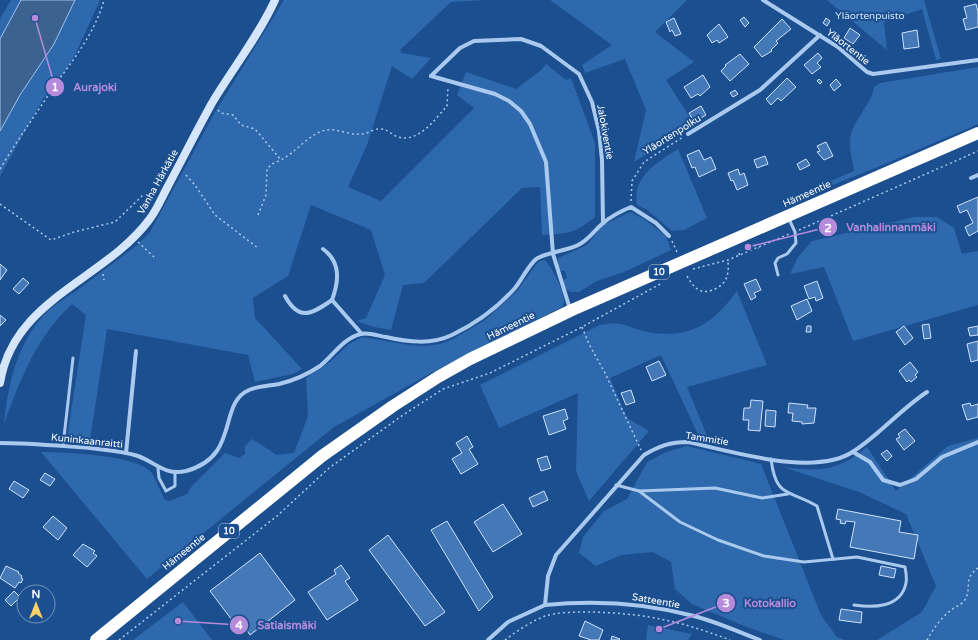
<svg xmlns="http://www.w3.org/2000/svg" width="978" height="640" font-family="'Varela Round',sans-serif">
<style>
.green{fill:#2e69ad}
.water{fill:#3c6290;stroke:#9cc4f0}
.building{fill:#4478b7;stroke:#cfe3fa}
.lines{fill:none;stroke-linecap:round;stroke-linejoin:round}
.path{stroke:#a9c9ee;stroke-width:1.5;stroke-dasharray:2 3;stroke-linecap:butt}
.lane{stroke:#a9c9ee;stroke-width:3}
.street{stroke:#a9c9ee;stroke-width:4}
.secondary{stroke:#d6e6fa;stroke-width:8}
.highway{stroke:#fff;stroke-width:12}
.labels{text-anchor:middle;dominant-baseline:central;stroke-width:4;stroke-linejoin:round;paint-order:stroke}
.shield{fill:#1b4f8f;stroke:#bbcadd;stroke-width:1}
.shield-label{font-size:9px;font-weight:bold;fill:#fff}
.park-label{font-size:10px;fill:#cfe3fa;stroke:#1b4f8f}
.street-label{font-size:10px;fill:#fff;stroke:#1b4f8f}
.leader{fill:none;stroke:#b68bdc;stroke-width:1.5}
.callout-dot{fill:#b68bdc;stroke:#1b4f8f;stroke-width:1.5}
.mark-label{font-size:12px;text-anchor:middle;font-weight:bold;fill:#fff}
.callout-label{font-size:11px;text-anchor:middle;font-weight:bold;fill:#b68bdc;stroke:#1b4f8f;stroke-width:4;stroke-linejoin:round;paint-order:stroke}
</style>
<rect width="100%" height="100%" fill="#1b4f8f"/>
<g class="green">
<polygon points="11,0 21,0 0,39 0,19"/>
<polygon points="75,0 100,0 75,55 59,80 43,99 0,176 0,131 20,95 54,44"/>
<path d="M284,0H487L451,2L400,50L402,53L431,58L412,79L392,66L367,145L348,187L381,201L474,108L457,95L466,72L516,89L540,71L546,64L566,80L571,78L595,143V217C575,233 567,234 542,235L540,187L522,188L424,283L403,285L391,330L374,327L356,321L366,318L385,275L371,230L311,205L288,276L253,298L255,318L302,369L293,374L255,382L248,355L107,329L90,440L67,438L86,315L72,304C37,336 20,380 4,424C8,383 18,339 49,310C58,302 69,296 79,289C98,274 118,260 137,245L150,232L214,114Z"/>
<polygon points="550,0 687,0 655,32 694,62 666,80 694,124 634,162 646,110 625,59 585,73 582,65 612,45"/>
<polygon points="827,0 924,0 941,59 936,60 922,9 884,22 887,50"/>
<path d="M978,67V124L880,166L793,201V197L854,171C853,162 849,150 850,140C852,120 871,106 874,87L880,83Z"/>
<path d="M678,149L707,218L684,230L672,231L646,209L637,205C632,176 658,162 678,149Z"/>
<polygon points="630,212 644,219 666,236 671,250 624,272 597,281 579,292 571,292 565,289 563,280 567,278 565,271 561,271 558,266 558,258 587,245 603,225"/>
<polygon points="915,217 937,217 954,228 962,254 978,251 978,305 853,341 824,267 790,274 798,257 812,241"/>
<path d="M544,260C551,263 564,292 564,301C564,303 563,305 562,307L433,372L334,427L147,579L41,452C64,452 137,455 151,472C155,477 161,493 165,500L169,501L187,494L192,486L225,453L239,458L245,454V446L252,439L277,455L294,453L308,416L306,378L331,361L349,344L362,337L409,345L425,346L440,344L453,339L485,320L517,291L538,262Z"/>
<path d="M737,291L767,365L687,387L710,443L701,441L661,355L610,378L627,418L649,431L589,501L576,471L578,393L499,428L480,385L600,325C606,324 614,323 621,324C632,327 643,332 654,333C693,338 715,321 737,291Z"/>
<path d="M978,438V640H877L922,612L936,586L906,514L859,492L783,467C819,472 839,471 867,447L896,491L948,446Z"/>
<polygon points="687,446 761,464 821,615 837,637 845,640 784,640 744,626 692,604 675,589 671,562 653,552 621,555 596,566 579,553 583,537 604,511 627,499 647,462 666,452"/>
<polygon points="183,602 212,640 133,640"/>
<polygon points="648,625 692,634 688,640 646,640"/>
</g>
<polygon class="water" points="21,0 75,0 54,44 20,95 0,131 0,39"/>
<g class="building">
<polygon points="976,4 978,12 978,27 966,30 963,19 967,18 964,7"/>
<polygon points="744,17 749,23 745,27 740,20"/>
<polygon points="674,18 681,34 675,36 672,30 670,32 666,22"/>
<polygon points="826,18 830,21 827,26 823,23"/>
<polygon points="782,19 791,29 776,41 778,43 771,50 772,51 762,57 754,47"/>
<polygon points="719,24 728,37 719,43 717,40 712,43 707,35"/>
<polygon points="850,28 860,35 853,44 844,38"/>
<polygon points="917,30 919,47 904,49 902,33"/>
<polygon points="818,53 822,58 817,63 821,67 812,74 804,65"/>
<polygon points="740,54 749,64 730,81 721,71 726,66 725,65"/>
<polygon points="703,75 710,87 700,96 698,94 691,98 684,87"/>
<polygon points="787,78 796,87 781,101 778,98 771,105 766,99"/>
<polygon points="819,79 822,82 820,84 817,81"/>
<polygon points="836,79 841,85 834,91 830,85"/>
<polygon points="735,90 738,94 733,97 730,93"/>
<polygon points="701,106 706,115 694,122 689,113"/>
<polygon points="826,142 833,156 824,160 817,152 820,151 817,146"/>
<polygon points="699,150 704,160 711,157 716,169 699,177 695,167 692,168 687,155"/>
<polygon points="765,156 768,164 757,168 754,160"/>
<polygon points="806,159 810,165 800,170 797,164"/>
<polygon points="738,169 740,175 744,173 748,185 737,190 733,180 731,181 728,173"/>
<polygon points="978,197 978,231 969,236 965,227 973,223 967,210 960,213 957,206"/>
<polygon points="0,264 7,270 0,280"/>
<polygon points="23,278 29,283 19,294 13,289"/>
<polygon points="756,279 761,290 754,293 756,297 751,300 744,284"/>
<polygon points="817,281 823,298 816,301 815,297 809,299 804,286"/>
<polygon points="807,299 812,311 797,320 791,306"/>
<polygon points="0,315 6,320 0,326"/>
<polygon points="929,324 931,338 924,339 922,325"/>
<polygon points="807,326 811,326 811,332 806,332"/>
<polygon points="904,326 913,338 905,345 896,332"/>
<polygon points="978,326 978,335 970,336 968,328"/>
<polygon points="978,341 978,360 971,362 967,344"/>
<polygon points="659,361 666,375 652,381 646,367"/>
<polygon points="910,362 918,372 915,375 917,377 911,382 909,380 907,382 899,371"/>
<polygon points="631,390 635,402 626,405 621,393"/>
<polygon points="751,400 763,401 760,431 748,430 749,420 743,420 744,408 750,408"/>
<polygon points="789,403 808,405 807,408 816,408 814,423 802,424 802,422 792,421 793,413 788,413"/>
<polygon points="970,403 971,406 978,404 978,417 967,420 962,405"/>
<polygon points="565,409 568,419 563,421 566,429 549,435 543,416"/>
<polygon points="766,410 776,411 775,427 765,426"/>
<polygon points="905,429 915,441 904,450 896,439 900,437 898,434"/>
<polygon points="467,436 473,447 469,449 478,464 461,474 452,459 462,453 456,443"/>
<polygon points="887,450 892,456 887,461 881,454"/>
<polygon points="547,456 551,468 541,471 537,459"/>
<polygon points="45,473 55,479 50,486 40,480"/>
<polygon points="14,481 29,490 23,498 9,489"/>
<polygon points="544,491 548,500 533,507 529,498"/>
<polygon points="503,504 522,534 493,552 474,522"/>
<polygon points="838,509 901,521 899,532 918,535 914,559 850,547 855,522 846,521 845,524 840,523 841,520 836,519"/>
<polygon points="53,516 67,528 58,540 43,527"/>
<polygon points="447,521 493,597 479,611 431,530"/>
<polygon points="388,535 445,612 425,626 369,550"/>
<polygon points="83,544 95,551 93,553 97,556 87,567 73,555"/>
<polygon points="260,553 295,600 250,635 246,629 241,632 210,591"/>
<polygon points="341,565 350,578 345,581 358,600 327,620 308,592 336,574 334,570"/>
<polygon points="6,566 19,572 18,573 22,576 21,578 23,579 21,583 19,582 15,588 0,578"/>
<polygon points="881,566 896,569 894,578 879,575"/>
<polygon points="14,591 20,597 11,606 5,600"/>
<polygon points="841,609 862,612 861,623 839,620"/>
<polygon points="585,621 603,630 599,640 591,640 579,636"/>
<polygon points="612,636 620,639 619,640 611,640"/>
</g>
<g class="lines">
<g class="path">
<path d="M218,110L221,113L233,115L241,125L255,129L281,160C295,153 310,133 326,130C338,128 351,136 362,134C367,134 373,129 379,129C387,128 392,135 398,137C419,143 435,119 447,106L448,87"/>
<path d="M0,169C18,139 38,111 57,82C75,58 96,30 104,0"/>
<polyline points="186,175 195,185 215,215 258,248"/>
<polyline points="631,201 632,181 644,162 683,137"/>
<polyline points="0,204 51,240 74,232 115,222 144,194 154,198"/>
<polyline points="258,215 266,195 267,169 272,164 281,160"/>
<polyline points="799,230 978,151"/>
<polyline points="672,241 677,252"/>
<polyline points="138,242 154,257"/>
<polyline points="754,245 759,248"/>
<polyline points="739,255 740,250"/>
<polyline points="693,269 728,260 789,234"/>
<polyline points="103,274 104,280"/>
<path d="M687,276C695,290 702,296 717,288C722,285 726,281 727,276C729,271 728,265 728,260"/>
<polyline points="582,327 589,344 605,373 641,450"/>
<polyline points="119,640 277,516 329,468 403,415 443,389 490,373 582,327 662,283"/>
<path d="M505,640C517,631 530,622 545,616C558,612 576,612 590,612C643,613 681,621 730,640"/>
<path d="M927,640C933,629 941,618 951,610C955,607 961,605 964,601C973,590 962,579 978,568"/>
</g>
<g class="lane">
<polyline points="778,275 775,263 778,258 787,254 796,243 795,232 789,219"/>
<polyline points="63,446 73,358"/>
<path d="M771,459C776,499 789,489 817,506L833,559"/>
<polyline points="158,468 159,478 166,491 175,486 175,472"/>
<path d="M616,485L639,491L680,522L718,540L764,556L804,562L857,557L905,567C906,572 907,578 906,583C901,608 873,608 854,605"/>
<polyline points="639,491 715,488 762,498 788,494"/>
</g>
<g class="street">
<polyline points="763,0 838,47 867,72 873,74 978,60"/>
<polyline points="431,76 460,48 474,41 521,39 541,46 579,74 592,102 599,131 602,160 603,223"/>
<polyline points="431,76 495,94 509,101 521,111 530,124 546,162 553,254 570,309"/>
<polyline points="688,134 760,90 820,35"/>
<polyline points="971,178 978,175"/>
<path d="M285,296C299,322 312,314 332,300C339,281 341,262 323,249"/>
<polyline points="332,300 361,333"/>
<path d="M0,443C30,443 60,446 90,448C106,450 123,451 138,456C155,462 165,476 186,471C241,456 217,404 249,390C258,386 269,386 279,384C292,381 308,374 320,366C333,356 343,338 361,334C368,332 379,336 386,337C408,342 431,345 452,335C475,324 498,307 515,288C522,279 527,268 535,260C542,253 568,251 580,244C589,239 594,231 602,224C610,217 621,211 631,207L656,223L669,236"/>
<polyline points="853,452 870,462 883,480 900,485 916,479 942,457 978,442"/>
<polyline points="126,453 136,351"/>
<path d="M545,605C596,600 645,603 694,616C717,622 739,632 760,640"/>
<path d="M488,640L508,622L545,605L548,576L556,555L644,455C659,446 670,442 688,442C731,451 815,478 854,451C880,434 901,409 927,392"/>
</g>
<path class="secondary" d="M0,383C13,299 104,280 149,220C157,210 162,197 168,186C183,158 197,130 212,103C233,68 258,37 275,0"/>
<polyline class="highway" points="96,640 322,456 393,406 438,377 470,359 572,310 978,133"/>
</g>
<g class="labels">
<g class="shield">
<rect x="649" y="265" width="20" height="14" rx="3"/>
<rect x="219" y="524" width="20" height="14" rx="3"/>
</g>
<g class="shield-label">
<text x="659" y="272">10</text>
<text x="229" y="531">10</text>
</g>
<g class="park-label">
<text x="870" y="16">Yläortenpuisto</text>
</g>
<g class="street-label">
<text transform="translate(848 47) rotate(38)">Yläortentie</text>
<text transform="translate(605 132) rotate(80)">Jalokiventie</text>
<text transform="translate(672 135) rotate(-32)">Yläortenpolku</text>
<text transform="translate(158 182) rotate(-61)">Vanha Härkätie</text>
<text transform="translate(807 194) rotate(-24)">Hämeentie</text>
<text transform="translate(511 326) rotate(-26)">Hämeentie</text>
<text transform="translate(707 439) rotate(9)">Tammitie</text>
<text transform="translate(87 441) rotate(6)">Kuninkaanraitti</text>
<text transform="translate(184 552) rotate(-39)">Hämeentie</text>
<text transform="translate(656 601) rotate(10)">Satteentie</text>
</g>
</g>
<path class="leader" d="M35 18L55 87M748 247L828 227M659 629L726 603M178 621L239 625"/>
<g class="callout-dot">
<circle cx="35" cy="18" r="4"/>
<circle cx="748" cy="247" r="4"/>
<circle cx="659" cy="629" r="4"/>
<circle cx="178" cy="621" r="4"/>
<circle cx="55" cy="87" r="10"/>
<circle cx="828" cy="227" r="10"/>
<circle cx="726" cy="603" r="10"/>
<circle cx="239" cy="625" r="10"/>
</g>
<g class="mark-label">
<text x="55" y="91">1</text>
<text x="828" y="232">2</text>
<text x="726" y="607">3</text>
<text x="239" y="629">4</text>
</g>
<g class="callout-label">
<text x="95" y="91">Aurajoki</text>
<text x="891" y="231">Vanhalinnanmäki</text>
<text x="770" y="607">Kotokallio</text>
<text x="287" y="629">Satiaismäki</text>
</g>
<g transform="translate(36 604)"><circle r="19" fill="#1b4f8f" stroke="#7695bc"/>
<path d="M0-3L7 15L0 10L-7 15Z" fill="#ffd166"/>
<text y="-6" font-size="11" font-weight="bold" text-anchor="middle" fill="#ffffff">N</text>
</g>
</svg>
